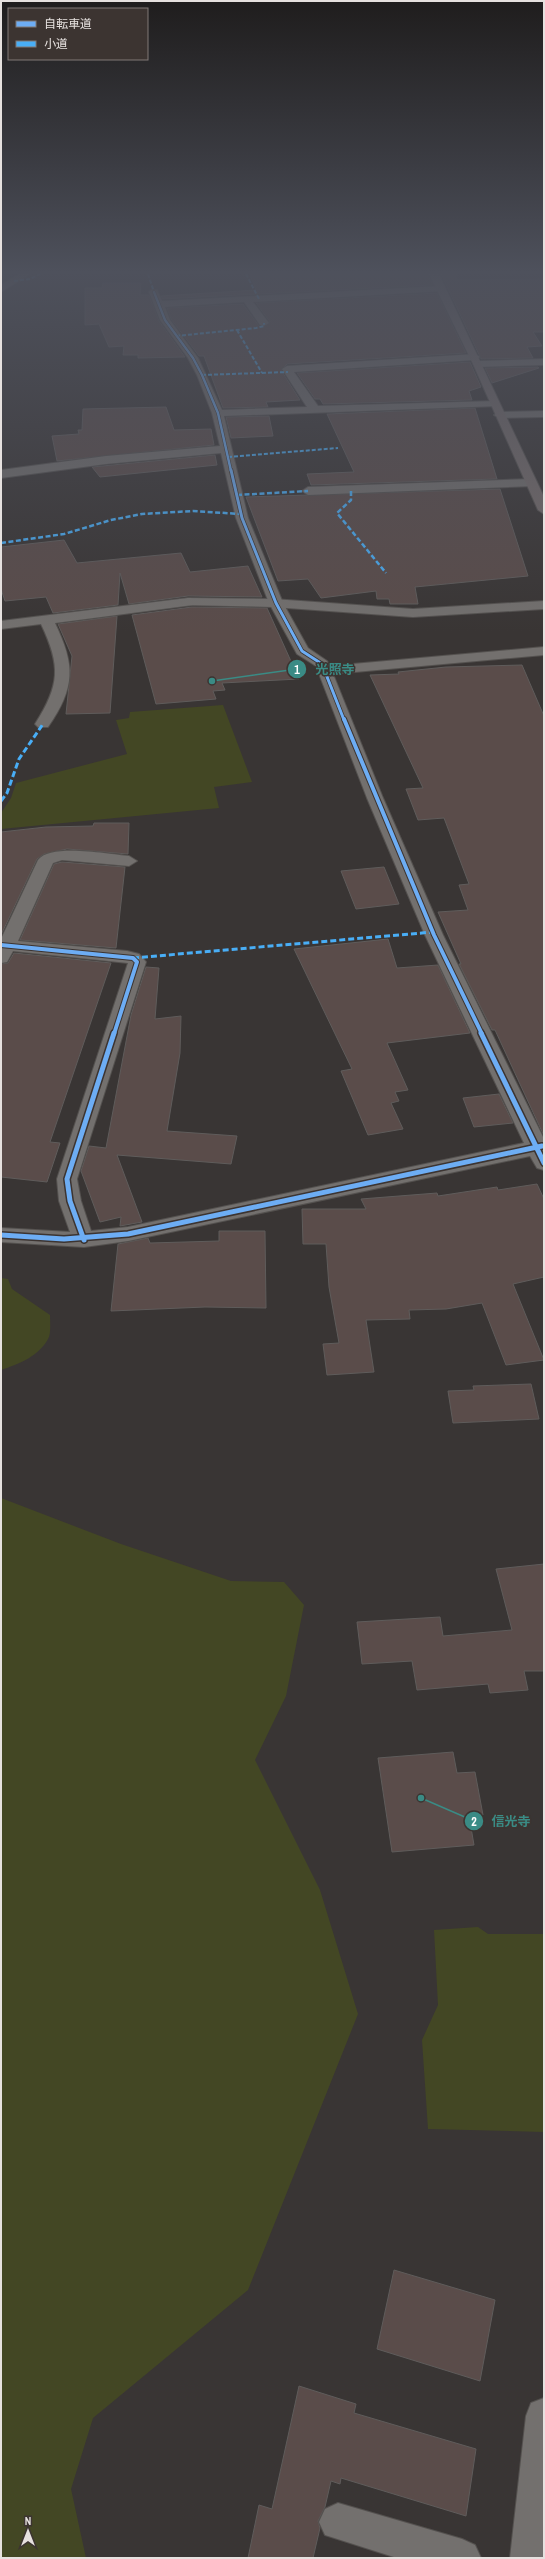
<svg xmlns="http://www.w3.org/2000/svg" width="545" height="2559" font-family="'Archivo Narrow','Noto Sans JP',sans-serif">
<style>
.green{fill:#434724}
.building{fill:#5a4c4a;stroke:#5f5c5b}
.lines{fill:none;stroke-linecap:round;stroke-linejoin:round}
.street-casing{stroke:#54514f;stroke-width:2}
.secondary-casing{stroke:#54514f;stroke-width:2}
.highway-casing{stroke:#54514f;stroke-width:2}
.street{fill:#73706e;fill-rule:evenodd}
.secondary{fill:#73706e;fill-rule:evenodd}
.highway{fill:#756c6b;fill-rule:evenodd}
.quiet-far2{stroke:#49aef6;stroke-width:2;stroke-dasharray:4 2;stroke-linecap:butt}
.quiet-far1{stroke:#49aef6;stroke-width:2.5;stroke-dasharray:5 2.5;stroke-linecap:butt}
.quiet{stroke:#49aef6;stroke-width:3;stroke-dasharray:6 3;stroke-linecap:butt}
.cycleway-far3-casing{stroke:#3c3431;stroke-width:3.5}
.cycleway-far2-casing{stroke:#3c3431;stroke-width:4.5}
.cycleway-far1-casing{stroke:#3c3431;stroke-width:6}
.cycleway-casing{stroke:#3c3431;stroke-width:8}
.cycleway-far3{stroke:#6dadf4;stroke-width:2.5}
.cycleway-far2{stroke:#6dadf4;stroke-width:3}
.cycleway-far1{stroke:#6dadf4;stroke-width:4}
.cycleway{stroke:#6dadf4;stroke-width:5}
.leader{fill:none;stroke:#3a8b85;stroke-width:1.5}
.callout-dot{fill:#3a8b85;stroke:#3c3431;stroke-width:1.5}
.mark-label{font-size:12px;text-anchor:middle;font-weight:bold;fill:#fff}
.callout-label{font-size:13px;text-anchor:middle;font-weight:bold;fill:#3a8b85;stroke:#3c3431;stroke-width:3;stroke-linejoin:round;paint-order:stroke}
</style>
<rect width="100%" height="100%" fill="#393534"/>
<g class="green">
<polygon points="223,705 252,782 214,787 219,808 1,829 1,813 11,798 16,783 127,754 116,720 129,718 130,712"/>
<path d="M1,1278L8,1279L12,1289L50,1315C50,1321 51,1331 49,1337C40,1356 19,1364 1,1370Z"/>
<polygon points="1,1498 121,1544 231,1581 284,1582 304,1605 286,1696 255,1760 320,1890 358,2014 248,2290 93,2418 71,2489 86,2558 1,2558"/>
<polygon points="478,1927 488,1934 544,1934 544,2132 428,2129 422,2040 438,2005 434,1930"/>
</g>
<g class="building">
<polygon points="250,274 428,274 433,285 163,299 161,296 256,290"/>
<polygon points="441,274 456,274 456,280 544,279 544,332 533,332 542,346 527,347 533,358 481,359"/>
<polygon points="103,283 141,283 140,295 149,295 159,321 185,357 138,358 138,355 123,355 124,346 109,347 99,324 85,325 85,288 102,288"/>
<polygon points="437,293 466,353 287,364 281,370 300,400 266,402 268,407 223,408 204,356 199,356 171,319 167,308 243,304 259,326 264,327 270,322 256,303"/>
<polygon points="470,362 481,387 469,391 472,400 323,404 320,399 315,399 297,373"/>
<polygon points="538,367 539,368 492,383 485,368"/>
<polygon points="166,407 174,430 211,429 214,445 57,461 52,436 79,434 78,430 82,430 83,409"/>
<polygon points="475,408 497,479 311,485 307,474 354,472 327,414"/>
<polygon points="269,416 273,436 231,438 226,417"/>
<polygon points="215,455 217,465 100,477 92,467"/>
<polygon points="500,489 528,576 415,587 418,604 390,604 389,599 377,599 376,591 321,598 308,579 278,581 246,497"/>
<polygon points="64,540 77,563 181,553 190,572 248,566 262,597 188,596 129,604 120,573 118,605 53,613 46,597 5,601 1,589 1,547"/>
<polygon points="192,607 267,608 299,679 222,683 225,690 213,691 216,699 156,704 132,615"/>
<polygon points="117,616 110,713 66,714 72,656 58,624"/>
<polygon points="522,665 544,716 544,1136 495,1030 492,1030 459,964 461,964 438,912 468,910 459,885 469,884 444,818 418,820 406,789 423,788 370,675 399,674 398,672 446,667"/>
<polygon points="94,823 129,823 128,854 67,849 44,854 37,859 1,935 1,832 46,827 93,826"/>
<polygon points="62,862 125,867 116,948 20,940 54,864"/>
<polygon points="384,867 399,904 356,909 341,871"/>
<polygon points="388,939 397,968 438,965 470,1033 387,1043 408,1090 395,1092 399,1101 391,1103 403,1129 368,1135 341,1071 352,1069 294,949"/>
<polygon points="14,953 111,963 50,1142 60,1143 47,1182 1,1177 1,964 8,963"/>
<polygon points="146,967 159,968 155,1019 181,1016 180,1053 167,1131 237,1136 231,1164 117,1155 142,1222 120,1226 121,1217 100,1222 81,1171 89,1146 106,1148 131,1015"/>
<polygon points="499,1094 513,1123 474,1127 463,1098"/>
<polygon points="537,1184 544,1199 544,1277 513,1284 544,1360 506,1365 482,1303 446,1309 409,1310 410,1319 366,1320 374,1372 327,1375 323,1344 339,1343 329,1287 326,1244 303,1244 302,1209 366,1209 361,1199 437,1193 438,1196 497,1187 498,1190"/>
<polygon points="219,1231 265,1231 266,1308 205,1307 111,1311 118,1244 148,1238 150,1243 219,1241"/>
<polygon points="531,1384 539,1419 453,1423 448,1391 474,1390 473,1386"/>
<polygon points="544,1564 544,1671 524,1671 528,1690 490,1693 488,1684 417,1690 412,1661 362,1664 357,1622 440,1617 443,1636 512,1630 496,1569"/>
<polygon points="453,1752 457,1773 475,1772 483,1815 469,1816 474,1845 392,1852 378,1758"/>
<polygon points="394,2270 495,2300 480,2381 377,2349"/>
<polygon points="299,2386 356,2404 354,2413 476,2449 466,2516 341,2478 340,2484 331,2481 325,2507 318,2521 320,2528 313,2558 248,2558 259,2505 272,2509"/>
</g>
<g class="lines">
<g class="street-casing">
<g id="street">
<polygon points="19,274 30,274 1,292 1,285"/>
<path d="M441,286L446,289L444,291L253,302L269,323L264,326L260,325L244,302L165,307L170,320L198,358L222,410L307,407L282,369L287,366L475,354L480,357L475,360L294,372L318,406L495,401L499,402V406L224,416L248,518L283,603L308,648L327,661L330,666L544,647V655L333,674L383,798L443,935L544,1139V1170L537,1168L530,1156L128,1241L84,1247L1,1242V1228L70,1232L59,1201L57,1179L128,963L13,951L7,962L1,963V939L38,860C50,843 109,854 129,856L137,861L129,866L62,860L53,863L18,941L127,951L139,954L146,962L77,1179L81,1201L91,1231L128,1227L524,1143L425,935L367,798L316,666L297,654L269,603L236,518L221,453L106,464L1,478V470L106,456L220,446L212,413L197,375L188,358L160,320L149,292L151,290H157L162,301Z"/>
<polygon points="544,359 544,365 478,367 473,364 478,361"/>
<polygon points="544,411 544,417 500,418 494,415 500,412"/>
<polygon points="531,479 535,480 535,486 308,495 302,491 308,487"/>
<path d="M188,598L195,602L193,605L55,623C75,665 76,687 48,727H38L35,724C60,685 61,666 41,624L1,629V621Z"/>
<polygon points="544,2398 544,2558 510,2558 526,2416 531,2403"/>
<polygon points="338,2503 462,2539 475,2545 481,2558 397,2558 325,2535 319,2522 325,2509"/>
</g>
</g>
<g class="secondary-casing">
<polygon id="secondary" points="188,598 273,599 413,609 544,601 544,609 413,617 273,607 183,605 181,602"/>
</g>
<g class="highway-casing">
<polygon id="highway" points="429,274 439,274 544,497 544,514 538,510 473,364"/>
</g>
<use href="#street" class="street"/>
<use href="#secondary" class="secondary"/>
<use href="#highway" class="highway"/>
<g class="quiet-far2">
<polyline points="148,274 154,292"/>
<polyline points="246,274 259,299"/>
<polyline points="14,281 30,279 40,274"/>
<polyline points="237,330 262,373"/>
<polyline points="176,336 256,328 264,326 264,323"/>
<polyline points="202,375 288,372"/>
<polyline points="228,457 338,448"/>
</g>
<g class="quiet-far1">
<polyline points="351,491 351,500 337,513 386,573"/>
<polyline points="237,495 308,491"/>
<polyline points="1,543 64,534 111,520 142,514 193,511 241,514"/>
</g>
<g class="quiet">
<polyline points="1,801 7,793 19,759 43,724"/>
<polyline points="133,958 433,932"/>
</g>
<g class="cycleway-far3-casing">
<polyline id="cycleway-far3" points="154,292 165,320 193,358 202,375 218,413 231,471"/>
</g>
<g class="cycleway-far2-casing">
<polyline id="cycleway-far2" points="231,470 242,518 276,603 302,651 322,664 344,720"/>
</g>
<g class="cycleway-far1-casing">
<g id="cycleway-far1">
<polyline points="344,719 434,935 482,1034"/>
<polyline points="1,945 133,958 137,962 114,1034"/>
</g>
</g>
<g class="cycleway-casing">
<g id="cycleway">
<polyline points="481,1033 544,1163"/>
<polyline points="1,1235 64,1239 128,1234 542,1146"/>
<polyline points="84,1240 70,1201 67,1179 114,1033"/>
</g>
</g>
<use href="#cycleway-far3" class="cycleway-far3"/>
<use href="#cycleway-far2" class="cycleway-far2"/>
<use href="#cycleway-far1" class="cycleway-far1"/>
<use href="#cycleway" class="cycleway"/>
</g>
<linearGradient id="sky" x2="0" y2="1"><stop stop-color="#1f1d1d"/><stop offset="0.43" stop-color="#4e515c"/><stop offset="1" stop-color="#4e515c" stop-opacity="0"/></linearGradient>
<rect width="545" height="632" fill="url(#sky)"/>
<path class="leader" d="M212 681L297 669M421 1798L474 1821"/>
<g class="callout-dot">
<circle cx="212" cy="681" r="4"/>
<circle cx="421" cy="1798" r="4"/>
<circle cx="297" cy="669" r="10"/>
<circle cx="474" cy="1821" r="10"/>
</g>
<g class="mark-label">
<text x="297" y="674">1</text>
<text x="474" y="1826">2</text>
</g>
<g class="callout-label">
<text x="335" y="674">光照寺</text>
<text x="511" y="1826">信光寺</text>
</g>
<rect width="545" height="2559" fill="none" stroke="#e6e1df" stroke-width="4"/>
<rect x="8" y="8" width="140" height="52" fill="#3c3431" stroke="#807977"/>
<rect x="16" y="21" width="20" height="6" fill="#6dadf4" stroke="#807977"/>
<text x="44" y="28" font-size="12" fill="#e6e1df">自転車道</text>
<rect x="16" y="41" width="20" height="6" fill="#49aef6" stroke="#807977"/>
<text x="44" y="48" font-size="12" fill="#e6e1df">小道</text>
<g transform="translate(28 2531)" stroke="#3c3431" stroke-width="3" paint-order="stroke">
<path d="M0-3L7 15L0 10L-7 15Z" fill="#e6e1df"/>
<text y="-6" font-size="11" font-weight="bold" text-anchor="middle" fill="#e6e1df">N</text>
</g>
</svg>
